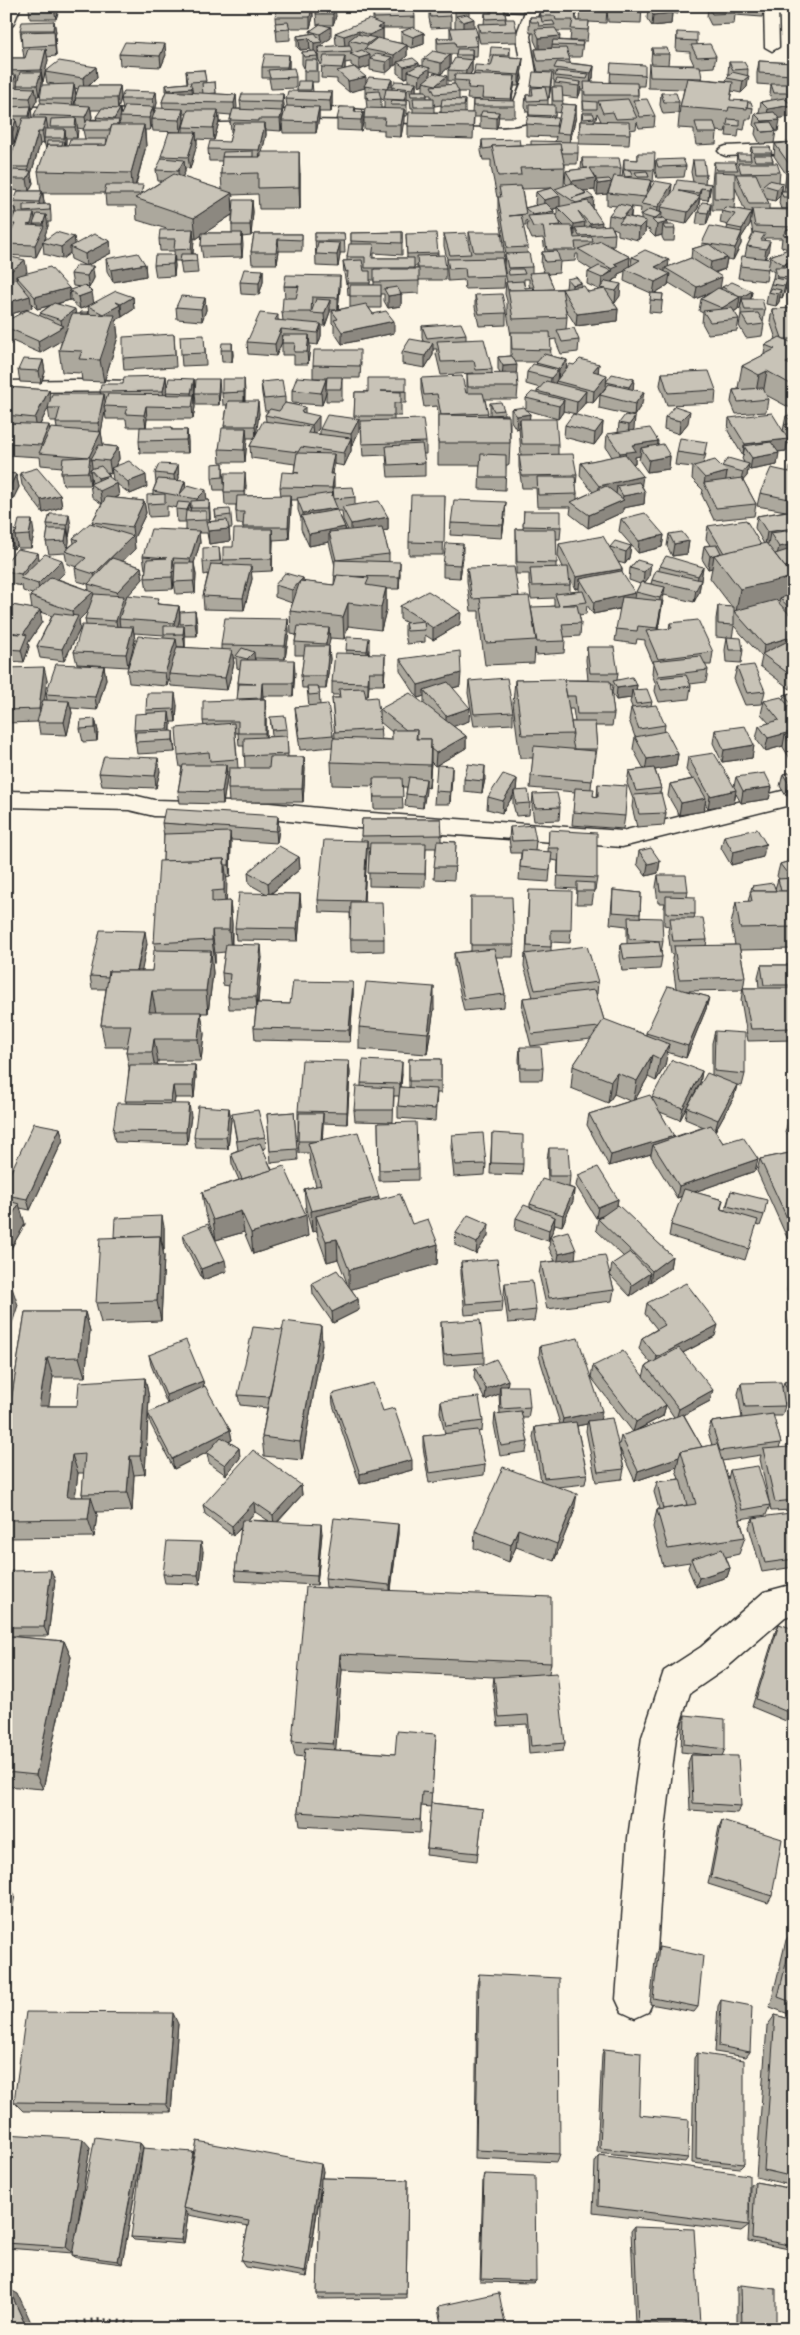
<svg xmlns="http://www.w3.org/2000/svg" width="800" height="2335" font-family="Caveat,sans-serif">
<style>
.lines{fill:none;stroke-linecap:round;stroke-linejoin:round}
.minor-casing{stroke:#2b2b2b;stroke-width:3}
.path{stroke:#2b2b2b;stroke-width:4.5;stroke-dasharray:2 5;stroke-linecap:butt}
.minor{fill:#fcf5e5;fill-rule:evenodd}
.wall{fill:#aca89d;stroke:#2b2b2b;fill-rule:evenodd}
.shaded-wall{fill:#8c8880;stroke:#2b2b2b}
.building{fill:#c8c3b7;stroke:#2b2b2b}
</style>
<rect width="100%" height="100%" fill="#fcf5e5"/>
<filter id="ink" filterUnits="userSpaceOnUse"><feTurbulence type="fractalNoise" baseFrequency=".02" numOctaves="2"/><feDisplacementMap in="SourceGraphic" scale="10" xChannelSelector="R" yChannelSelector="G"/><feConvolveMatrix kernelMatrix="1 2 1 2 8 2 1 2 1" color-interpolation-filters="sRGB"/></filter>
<g filter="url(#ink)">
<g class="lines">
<g class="minor-casing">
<g id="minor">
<polygon points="7,6 21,6 13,25 6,29"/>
<path d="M527,6H541L530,36L537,79L527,104L529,120L526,123C507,128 486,126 466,126C413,125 360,117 307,119C288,119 182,126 175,116L183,111L224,112L342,108L411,115L513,117V104L523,79L516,36Z"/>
<polygon points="764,6 778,6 779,47 772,51 765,47"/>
<polygon points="6,106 135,110 143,115 135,120 6,116"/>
<polygon points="794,143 794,153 726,156 721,154 718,151 721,148 726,146"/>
<polygon points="74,380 137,381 143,382 146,386 143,390 137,391 6,392 6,381"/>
<polygon points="794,788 794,804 622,847 358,828 269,819 154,816 129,810 6,807 6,791 129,794 154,800 269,803 358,812 622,831"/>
<polygon points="794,1584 794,1614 785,1617 725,1669 690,1693 676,1737 664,1838 654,1999 648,2012 635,2018 622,2012 616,1999 628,1838 642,1737 664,1671 701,1647 764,1592"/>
</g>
</g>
<path class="path" d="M64,2329C84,2317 111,2320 134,2324"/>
<use href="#minor" class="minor"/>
</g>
<g class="wall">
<polygon points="60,6 56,19 30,19 29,8"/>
<polygon points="313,6 313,17 310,28 290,28 290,40 277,41 275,17"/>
<path d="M318,6L336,16L333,25H323L331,38L322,44V47L340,46L336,44L335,33L373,21V10L415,17V28H414L424,33V44L412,48L407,46V56L401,61L423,66V59L437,52V38H450V28H456L455,27V6H468L469,11V16L478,36L477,57H472V71L470,75H473L474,72L489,66L490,55L510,48V57L523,58L522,69L519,86H514L512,101L515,106V117H498V124L496,129L480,128V117H474L473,139L408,137V126L413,112V108H411L410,100L407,99V116H404L401,137L384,136V130L364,129V118L367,108L366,98H365V88L349,92L337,82V79L321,78L322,64L321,65L318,58V54H317L318,56V82H312L313,92H332V104L331,112H319V118L316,133H283L282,124L281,131L266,130V135L262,152L300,173V209H259L258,194L232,195L233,208L252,200L253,212L251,236L242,237V257L203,258L201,246L202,235L196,239L194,238L193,254H196L198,273L182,274L180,261H175L174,251H160L159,239L167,229L137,220L136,206H106L105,193H43L44,202V204H50L51,216V222H48V226L45,235L46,237L44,241L74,237L75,245L110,241L111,253L86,266L71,259L70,253L62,259L44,254L43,243L36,257L7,255L6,242L8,238H6V208H15L14,201L23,191L11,190L9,179L10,177L9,173H6V156L10,155V160L20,128H17L18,130L14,144H6V119H8L9,108H6V58H24L20,30L54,21L56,32L55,36L56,56L47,57L48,60L39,96H37V100L32,109H31L32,118H34V115L41,103L40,99L54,84L47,83L45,72L96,67L97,78L89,86H120L121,97L118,109H120L121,115L123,110L121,99L156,92L157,103L155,111H154V113L163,109L162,102L166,91V85L187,83L186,71L204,70L206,83L215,82L216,94L236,95V109H241L240,101L283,94L284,106L282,113V120L287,106L286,99L297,92V90L304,81V68L302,64V52H312L310,49L300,50L297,47V36L310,34V31L320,25H317L316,14ZM383,28H412L401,32V43L404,44L383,40ZM447,54H455L456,58L448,70V81H454V84L447,85L430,77V71L441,74L450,66V55ZM351,62V65L354,67L345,69V63ZM397,64V73L404,78L408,77V82L392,87V79L366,83L355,67L359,70L370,66V70L386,73L392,68V66H394ZM423,84V91H416V85L419,86ZM75,88L78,89L75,98L76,105H74L76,95ZM459,92H468L467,99L482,100H473L472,113H465V100L459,99ZM427,95H431V98H427ZM381,99L384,100V108H381ZM434,104L435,106L441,105V112H434ZM91,110H101L96,117L97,120H91L92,117ZM184,114H187L183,127V132L161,156L162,160L156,170L158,181H162L143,193L136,185L146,146L145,130H150L152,125L153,131L181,132L184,121ZM219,114L231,115L230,120L231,132H232L229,142L208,149L209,161H222L221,174L222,190L182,177L185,172V168L190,169L197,144V139L214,140L219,122ZM77,128L84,129L83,130L85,139L68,145H66V138H77ZM44,142L46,149L38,171L41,191H29L33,183L31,174L40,144L44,143ZM232,215V233H204Z"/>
<polygon points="490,6 523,6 523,13 505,12 506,19 517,31 517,42 480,43 478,35 478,24 484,24 485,13 490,13"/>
<path d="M547,6H577L576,21H579L580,6H642L641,23L608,22L607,9L606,23L589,22L587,41H570L571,31H556L559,40L583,42L581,57H569L570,63L594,66L593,78L591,82L610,83L611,63L645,75L644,86H638V99L655,116L654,127L639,128L637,122L636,129L630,130L629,145L579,144V133L580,121H581L582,113H583V90H580V93L578,98L562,96L563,104L576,105V116L570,142L578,153L577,164H565V167L564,186L567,185L565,182L566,171L581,169L582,158L621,168L620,177H622L624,159L638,160V153L654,170L653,182L651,181L650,190L671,194L693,182L691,172L693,160L706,175L705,183L711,184L709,196L708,200L700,199L698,208L686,224L665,220L668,225L675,229L674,241H664L662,237V235L655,237L650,232V230L645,228V233L638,240L618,235V230L613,228L615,234L614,246H610L630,257L629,267L631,265L632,257L668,267L691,258L692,249L702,246V243L727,229L728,225L720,223L722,210H712V183L714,162L736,163L737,154L750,155L751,147L772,153L771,156L773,161V163L780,172L779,182L783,183L782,191H784L786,174L774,156L775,144L794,142V283L791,281L789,290L785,289L782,298L780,297L779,302L776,306L766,304L768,292L773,278L774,272L768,268L766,281L738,278L740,266L745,256L747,246L753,234L751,222L750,224L741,238V244L733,260L727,259L725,269L715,273L720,289H721L722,287L752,291L751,299L765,310L763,322L764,324L762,336L746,338L739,326L741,314V309L738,308V309L734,312L739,319L737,331L708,334L702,323L703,313L699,311L701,299L711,293L695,299L669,283L668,285L655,293L663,294L661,313L649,312L651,293L624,281L625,271L618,274V278L612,281L620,296L614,303L618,309L617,321L576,326L565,308L567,317L566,329L579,340L578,352L561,354L556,342V339L550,340L551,356L567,360L566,368L574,365L599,364L598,372L607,381L634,379L633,390L642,404L634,416L599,408L600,395L606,387L593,403L585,401V403L576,414L563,411V412L558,419L527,410L530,414L529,419L558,444V454L577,475L576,485L577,494V499L593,492L580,476L581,463L612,457L606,447L607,434L618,433L619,423L635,417L633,430L658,445L670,456L669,469L647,472L639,460L640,456L635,457V463L632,464L642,486L645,492L644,504L623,508V512L588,528L570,514L571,507H537L536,488H522L519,467V455H521L519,428L516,429L511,421V409L526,408V398L537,393V391L540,388L526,384L527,372L536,365L537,362H515L518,387L517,399H485L488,416L490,415V403L504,410V414L510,422V443L509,465H506L505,490L479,489L480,465H438V415L437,406L424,407L421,390V378L467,393V374H474V373L441,375L436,354L437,349H433V355L425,368L402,364V352L423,341L422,338V326L466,334V340L492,369V374H500L498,369V357L511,356V336L507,312V301L505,294L506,282H507L504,266L505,254H506L498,209V197H497L491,167V160H483L481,151L482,140L520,145H531L555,142L556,136L555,137L526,136V124L529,116V112H526L525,106L526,95H530L531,86L551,85L549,98H548V105H552V87H554V80H553L554,72H538L535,60V49H538L534,40V33H530L529,28L530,17H540V10H546ZM555,112L561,113L557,128L555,118ZM597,113L601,121H594V120H596ZM735,187L745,211L734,208L735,199ZM552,188L536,192L535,204L536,205L525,208L522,189ZM595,190V192L597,195L607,194V205L617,206L609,215L608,226H602L586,194V193L584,191ZM780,196L779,203L781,209H791H769V204L767,199L775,201ZM632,207L641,208L640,216H641V220L631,217ZM557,208V216L553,214L554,211L552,210ZM526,220L528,222L527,228L532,239L543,238L545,252H542L541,264L544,272L532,273V267L527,253L528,247L523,226H526ZM559,221L564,226H561ZM765,238H782L781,247L789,249L770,256L769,259L765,258L768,253L764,241ZM576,254H578V261L592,270L588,272L587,284L600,290L588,292L581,286V283L567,279L566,288L554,289L548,274L559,273L560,262L575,261ZM524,279H529V285L530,288H525L524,284Z"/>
<polygon points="659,6 679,6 678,14 672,13 671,24 652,26 647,19 648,8 659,7"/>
<polygon points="683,6 699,6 699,8 685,9"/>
<polygon points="708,6 733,10 734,6 764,6 762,17 735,15 734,24 711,25 707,17"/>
<polygon points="786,6 794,6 794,16 792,16 789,9 789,6"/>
<polygon points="429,7 451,16 451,27 431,28 429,18"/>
<polygon points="677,32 697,41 697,44 716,56 714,67 700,68 701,79 726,81 727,78 729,76 728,73 729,62 748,69 747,87 741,93 732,91 730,100 753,108 751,119 746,119 744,130 739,129 738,137 726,136 727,128 726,128 725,132 717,131 717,133 716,144 696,145 694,134 694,129 678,128 680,107 684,89 648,88 648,76 649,64 652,65 651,60 652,48 669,54 668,65 694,65 690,56 690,52 676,51"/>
<polygon points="119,54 166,55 161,67 120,65"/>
<polygon points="289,55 289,69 296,77 296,88 271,89 269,78 262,78 262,67"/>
<polygon points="759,61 794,63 794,104 790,104 790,117 779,118 778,131 776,131 774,143 760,144 755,134 756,128 753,125 755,114 759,113 761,102 771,100 770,95 771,85 757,84 757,73"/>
<polygon points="661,93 679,102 678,113 663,114 660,105"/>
<polygon points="355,107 356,112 363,112 363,123 361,131 337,130 337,119"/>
<polygon points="656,160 686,166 684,177 657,178 655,171"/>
<polygon points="711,203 710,215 706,225 696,224 698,212"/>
<path d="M402,232V255L374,253V258H407L406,234L438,253V255L446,268V280H419V293L401,294V306L388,308L384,301V294H381V308H369L373,314L394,333L342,344L334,332V325L332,323V311L337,310H330V312L325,326H321V336L318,345L310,344L308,364H294V355H282V342L276,356L248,354L247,342L278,315V320L283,321L282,312L285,298L284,286L340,288L338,310L350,307V295H348L347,283L346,284L344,273L343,261H347V257L351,244V233ZM414,266H417V269H414ZM370,280H374V285H370Z"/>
<polygon points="469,232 504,252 503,264 505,276 504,288 465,289 464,280 448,281 447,271 447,259 444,246 444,234 469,244"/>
<polygon points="315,233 344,233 345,253 340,253 338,267 316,266"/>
<polygon points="254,234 302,234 302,251 279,251 277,264 252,264 251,252"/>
<polygon points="174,255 175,266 174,276 156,277 154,265"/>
<polygon points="6,256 27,272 24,274 69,288 70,300 57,304 76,314 80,314 89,312 89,314 88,306 89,306 80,309 72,302 70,290 81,287 73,286 71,274 93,266 94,278 89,288 87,287 93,303 133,297 134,309 122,317 121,316 122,317 116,320 118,337 104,382 82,381 81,373 62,372 59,350 62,340 40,353 10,340 11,344 6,346 6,321 40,316 40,313 49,306 37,309 31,303 32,308 11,314 6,308"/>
<polygon points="106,259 145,264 146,276 113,282 107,271"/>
<polygon points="263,270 263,282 259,295 241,294 240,282"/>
<polygon points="793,288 794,288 794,301 791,300"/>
<polygon points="475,295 506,313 506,325 479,326 475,307"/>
<polygon points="205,298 206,310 202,321 177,319 176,307"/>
<polygon points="794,308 794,410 766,395 768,399 766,412 736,414 731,402 733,390 740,389 738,388 742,366 764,355 765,345 776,339 770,321 772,309"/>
<polygon points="174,334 176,367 124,370 123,358"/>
<polygon points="232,343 233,355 232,362 222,362 221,350"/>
<polygon points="205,347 206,365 182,366 181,354"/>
<polygon points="43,360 45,372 41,383 20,382 18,370"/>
<polygon points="361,362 360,378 342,378 342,401 326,401 326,392 322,405 292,403 292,390 326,385 327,378 313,378 313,365"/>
<polygon points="662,373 716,390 715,403 667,405 660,385"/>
<path d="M166,376L167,388L166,394H167L166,392L194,379L195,391H220L219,405H196L195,392L194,395L195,407L193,419H147L146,427H127L126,419H106L105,411L101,432L103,444L102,445L118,447L119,459L115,467L147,487L130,494L117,484L119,496L115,498L144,501L146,513L134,538L135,549L122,561L141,567L143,579L128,595L159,604L179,606L180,616L195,611L197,624V636H185V647H177L221,650V645L288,619L289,632L285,659L255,658V660L295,672L293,696H263V699H265L266,712V737L272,736L270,717L287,729L288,757H304L305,769L303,802H229L228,789L229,772H227V778L223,804L180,803L178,791L182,767H180L178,755L204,726L203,721L238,700V683L240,669L237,668L236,658H233L234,663L227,690L171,686L169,678L167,686L129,683L127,670L164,638V635L134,633L135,640L128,667L77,664L74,652L86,625L85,619L88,611L79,620L80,629L64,661L40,658L37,646L52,616L40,612L42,622L28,643L29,647L24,662L6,661V604L32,609L30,596L32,594L23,591L22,586L6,583V562L38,553L39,560L65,572L58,579L89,590L88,584L77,581L75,568L77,567L67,564L65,553L49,554L46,542L48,529L47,524L50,514L71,526L69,537V541L68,548L74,543L73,538L93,523L92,522L102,503V504L92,497L90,484L93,483L92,482L91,477L90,485H63L61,473L62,467L41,465L40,457L6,455V387L49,390L50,400L101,394L100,392L123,384ZM48,408L50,421H56V423L57,428L50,431L40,425ZM108,473L111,474L112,473L113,480L109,478V475ZM235,733H238L239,746H244L245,768H238Z"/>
<path d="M261,382L285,397V403L305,407V413L319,428L315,434H320V429L354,419L355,392L406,391V403H401V416H394V420L426,442V454H423L425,463V476L388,477L386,455L363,456L361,428H359V431L352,446H351V451L344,466L334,464L333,474L334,488L355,497V505L388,517V530L383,531L389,554V561L400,574L399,589H386V610L381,630L348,626L344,639L330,638L328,646L330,659L326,689H319L320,705L333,735L334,738H335L332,698H339V695H332V682L346,653V650H369V654L385,667L384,685H369L368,696H366V698L380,721V709L424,703V696L418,698L400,671V659L460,686L453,688L469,721L453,726L466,736V748L435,766L431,762L429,788L426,787L423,808L405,806L406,794L407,787H402L403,809H374L373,786L332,785L331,762L333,747L300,750L296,719L295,707L309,706L307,688H302L301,676L304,655H295V642L296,635L291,634L290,611L293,602L292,603L275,597V585L303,578V582L334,585L335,566L329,542L309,546L301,529V519L298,510V500H290L291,508L289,539L273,540L272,571L251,572L252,579L244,610L204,609L203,596L208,574L204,575L203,562L219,547L221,564H223V560L233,547L243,529V524H237L236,512V505H225L224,490H214L212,478L223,463L224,485H246L245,496H281L280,487L294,473L295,464L251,458L250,446L254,438H247L245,462H220L219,449L224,428L227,405H223L222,393L245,391V401L259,413L256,434L266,421L265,415L268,411H265L262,394ZM338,511H342L343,520L348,530H346ZM380,722L392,732V740L381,739Z"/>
<polygon points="794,414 794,454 791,451 792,447 787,442 786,451 778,452 777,465 750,470 748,468 747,476 743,480 756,504 754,516 714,520 702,495 703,490 692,479 693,467 675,465 677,452 706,454 703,464 721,467 722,466 744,462 742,459 743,456 728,431 729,418 783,431 786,416"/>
<polygon points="665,417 688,423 679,434 664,429"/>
<polygon points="603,422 602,434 594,445 564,437 565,425"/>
<polygon points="172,427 172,430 187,430 188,442 188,453 140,453 139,441"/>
<polygon points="794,464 794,577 792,576 793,577 790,595 794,594 794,687 790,689 760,666 762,657 734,626 732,638 743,650 741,663 726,662 725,650 727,638 716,637 716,619 718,606 732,607 710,578 712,568 708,569 702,559 704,546 710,545 706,539 708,526 761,545 764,544 755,528 757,516 786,511 757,506 760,493 789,472 790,467"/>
<polygon points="178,465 179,478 178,481 185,481 186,487 207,500 209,500 210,520 207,520 207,522 216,521 215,510 231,515 232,528 229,528 230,541 209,544 207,533 199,533 200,543 194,563 196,575 195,593 176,594 174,582 175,573 173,589 147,590 145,578 146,569 145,569 143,556 186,530 186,522 177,522 176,509 177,508 167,506 167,516 149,517 147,504 153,495 153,491 156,483 155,473"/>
<polygon points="6,473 16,474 19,487 13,499 6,499"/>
<polygon points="20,473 60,495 62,507 43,513 22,485"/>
<polygon points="445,495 443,555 409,555 409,542"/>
<path d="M524,511L561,527L560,539H556V568L563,567L558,556L559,544L610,548V547L631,546L629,558L625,564L618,562L622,569V573L634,598H635L636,592L640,584L629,580L630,568L637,560L649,577L644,583L651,584L652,580L659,570L660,566L703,567L699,592L694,602L664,595L658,630L669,629L670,623L713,652L711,665H705L708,670L706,682L690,684L691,686L689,699L659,702L655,691L656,685L652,674L653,663L645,644V640L637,639L636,644L615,641L620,609L593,614L587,605L586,614L579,615L581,623L580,636L564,637L565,641L564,653L536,655L535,648L534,663L485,665L479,621V611H471L467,581V568L519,596L531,609L554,606V598L531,599L529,581V574H516V529H523ZM570,579L575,589L579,588V591L570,592Z"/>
<polygon points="505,515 502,538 450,535 451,523"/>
<polygon points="621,519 664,535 662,547 638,553 619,531"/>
<polygon points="6,528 17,531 34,533 31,548 18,548 17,545 14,549 7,546 6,560"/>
<polygon points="669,534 689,541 687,554 672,556 667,546"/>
<polygon points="463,557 460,578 443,577 443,564"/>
<polygon points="400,606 460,624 433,640 425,635 425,642 407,644 405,635 405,623 407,623 400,619"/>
<path d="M587,647L618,673L617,680L637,685L636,690L652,702L651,705L665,725L664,732L678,754L676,766L655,770L661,788L660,793L666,813L664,825L637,827L632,807L633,799L627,783L629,771L644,769L633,749L635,737L629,720L631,708L632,707L630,702L631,698L616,700L612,693L613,685H610L614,714L612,726H595L597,749L595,762H594L591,788L593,796L597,797L598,784L625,816L623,829L572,825L575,792L530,788L533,758H520L513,703L515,680H588L586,660ZM569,709H573L575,722H571Z"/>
<polygon points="104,666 106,679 97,710 71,708 72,713 67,735 40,734 38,722 6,723 6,668 47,680 44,700 47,700 46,694"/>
<polygon points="737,667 765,691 762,704 745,705 734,679"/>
<polygon points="469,681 513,712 513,724 474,726 468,693"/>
<polygon points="794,692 794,765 783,747 783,746 765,751 756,739 759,726 769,723 761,714 764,701 783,699 784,695"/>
<polygon points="177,705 176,722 171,722 171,731 174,743 175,752 137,754 134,730 146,713 146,710"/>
<polygon points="95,719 98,731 97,741 83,742 80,729"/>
<polygon points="715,730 754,745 752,758 722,762 713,743"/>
<polygon points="688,757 734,786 736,777 772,787 769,799 741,803 736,794 734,803 708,808 705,803 704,811 679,815 668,796 670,784 692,779 686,770"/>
<polygon points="452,766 450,804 434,804 435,791"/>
<polygon points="160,771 156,788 102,786 99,773"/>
<polygon points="794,772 786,796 780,786 783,774"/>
<polygon points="464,779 485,779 482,793 464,791"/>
<polygon points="517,779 516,791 530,803 529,815 516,816 513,804 513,796 502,813 487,809 488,797"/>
<polygon points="533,794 560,807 559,820 534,821 532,807"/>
<polygon points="362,819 441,819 441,841 456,842 454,880 434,879 436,848 426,848 425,887 369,886 369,848 367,848 364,902 384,939 384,951 351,952 350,913 319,912 318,900 361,841"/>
<polygon points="162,823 279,829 277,843 231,840 230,877 226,878 226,902 230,901 232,924 232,944 262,957 258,1003 290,1004 353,982 353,994 350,1042 255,1040 254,1028 256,1009 229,1009 228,997 229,986 223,985 222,973 225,952 215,953 215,963 212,963 213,973 208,1013 201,1013 204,1034 201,1061 158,1061 157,1065 195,1065 196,1077 194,1098 175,1098 174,1104 191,1116 187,1144 115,1142 113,1131 126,1103 129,1068 126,1052 127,1047 105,1047 101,1025 106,989 92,989 90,976 147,944 141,971 152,971 155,950 154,943 163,861 164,836"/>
<polygon points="510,827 536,840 535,851 548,852 549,830 597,878 595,890 594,890 592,904 576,904 577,889 557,888 558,861 551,860 549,882 519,880 521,853 511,853 509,839"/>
<polygon points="724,836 763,857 731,865 721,848"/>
<polygon points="639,851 660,861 658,873 646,876 637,864"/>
<polygon points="299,857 300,869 271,894 300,894 301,907 298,941 236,940 235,928 267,894 249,884 248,872"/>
<polygon points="794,860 794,949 740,950 745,977 743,990 686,991 709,997 706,1009 686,1058 667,1052 665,1066 656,1081 648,1077 635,1100 652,1098 652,1097 702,1071 700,1083 680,1120 660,1112 674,1137 704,1127 685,1119 687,1107 712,1075 712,1043 715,1031 745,1074 742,1086 737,1085 734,1097 715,1131 723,1143 758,1159 755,1171 694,1192 723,1200 721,1209 725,1210 731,1191 764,1215 760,1226 756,1225 745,1260 669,1236 671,1225 682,1196 677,1198 651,1156 651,1154 609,1166 587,1125 589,1114 630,1101 614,1094 608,1103 571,1088 573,1066 591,1039 531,1046 522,1010 523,998 533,997 524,966 525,954 526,954 529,890 571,930 570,943 551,942 551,951 598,982 597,994 596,994 604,1020 646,1035 646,1033 676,988 672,959 673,954 671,954 668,931 669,926 664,925 664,908 665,903 658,903 656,887 658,875 688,891 687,897 695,914 694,918 707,940 706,946 735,945 731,924 736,902 748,902 752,886 775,889 778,879 779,879 777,876 780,864"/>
<polygon points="613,890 641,893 640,917 663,941 661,953 662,957 660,969 622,971 620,956 621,944 627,944 627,926 610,924"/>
<polygon points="471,897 514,945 513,957 496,957 505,994 504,1007 464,1011 454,965 454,953 471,951"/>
<polygon points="794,951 794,1056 790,1051 793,1040 748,1041 741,1000 743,988 759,988 758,977 761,965 791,965 791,963"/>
<polygon points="434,1009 427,1054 359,1049 359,1027"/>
<polygon points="520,1047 543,1068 542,1080 520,1080 519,1059"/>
<polygon points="409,1059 441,1059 441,1093 437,1093 435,1121 398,1118 398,1106 399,1096 394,1096 393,1122 355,1121 354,1110 361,1086 361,1083 402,1074 401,1087 409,1088"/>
<polygon points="349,1061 350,1073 347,1124 323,1123 322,1140 379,1199 412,1224 438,1244 437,1264 351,1289 358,1299 359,1310 333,1323 313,1294 312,1283 347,1283 338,1259 327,1262 318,1237 317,1231 312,1232 306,1210 304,1189 316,1186 310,1164 309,1153 299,1153 298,1141 298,1111"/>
<polygon points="229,1108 231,1120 228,1149 196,1148 194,1137"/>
<polygon points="794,1110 794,1136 785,1133 788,1121"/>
<polygon points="294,1112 298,1160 271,1163 267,1114"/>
<polygon points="232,1114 265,1137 266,1148 263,1149 272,1170 308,1236 253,1254 244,1232 216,1240 205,1213 202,1192 239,1180 232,1164 231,1153 238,1150"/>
<polygon points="378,1123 418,1169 418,1180 379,1181"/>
<polygon points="60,1128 63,1140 30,1210 20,1208 25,1224 6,1257 6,1182"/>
<polygon points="492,1133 523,1164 522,1175 490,1174"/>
<polygon points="452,1135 486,1164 485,1175 454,1177 451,1147"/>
<polygon points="549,1148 570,1176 569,1187 574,1189 573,1201 562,1226 555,1224 554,1228 550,1236 575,1259 610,1275 612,1264 624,1257 596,1230 598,1219 602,1217 596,1218 576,1186 578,1175 618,1199 617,1205 672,1256 670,1268 650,1282 648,1281 648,1284 630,1296 610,1275 614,1290 612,1301 547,1309 539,1274 541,1263 555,1261 549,1248 550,1237 548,1241 515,1230 516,1218 530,1207 530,1204 548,1181 547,1159"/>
<polygon points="794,1152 794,1241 789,1242 757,1171 760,1159"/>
<polygon points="164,1227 164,1250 163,1251 164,1256 161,1321 101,1323 96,1303 114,1237"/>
<polygon points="456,1233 488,1236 476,1254 455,1245"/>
<polygon points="183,1234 227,1271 203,1280 185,1245"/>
<polygon points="794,1254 794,1292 787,1291 790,1266"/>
<polygon points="461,1262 503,1301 502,1312 465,1315 461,1274"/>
<polygon points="505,1283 536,1310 534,1321 508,1323 504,1294"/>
<path d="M647,1303L715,1336L683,1353L710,1401L684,1415L702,1447L712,1445L708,1432L711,1422L742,1418L738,1394L741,1383L782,1388L784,1382L794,1380V1426L785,1402V1406L782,1416H773L781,1443L779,1448L794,1472V1567L762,1572L749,1527L753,1518L793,1525L791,1512L792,1510L771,1511L760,1459L761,1455L722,1461L728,1479L730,1470L770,1505L766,1515L740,1519L745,1537L739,1554L726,1557L730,1568L727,1577L696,1587L688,1568L690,1562L663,1566L653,1527L657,1510L659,1509L654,1492L657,1482L679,1479L676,1470L677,1467L635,1481L620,1449L624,1469L622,1479L596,1482L586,1431L587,1424L577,1426L587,1474L585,1484L558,1487L574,1512L554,1561L516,1547L509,1562L474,1548L475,1531L541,1481L533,1437L535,1427L560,1424L539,1356L540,1346L600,1419L619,1445L621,1436L633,1432L591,1377L593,1366L643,1377L646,1366L651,1363L639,1349L642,1338L657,1329L645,1314ZM666,1405L674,1417L636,1431L663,1416Z"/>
<path d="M25,1312H85L90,1331L85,1377H53L48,1406H77L145,1378L149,1398L148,1413L167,1404L151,1365L149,1355L203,1381L204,1386L230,1430L232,1440L229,1442L239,1448L240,1458L226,1475L209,1463L207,1453L208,1452L174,1469L150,1423L148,1415L145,1474L134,1475L132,1511L96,1512L97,1515L94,1537L6,1538V1434ZM78,1473H84L82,1494L83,1497H75Z"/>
<polygon points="794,1312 794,1331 788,1324 792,1313"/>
<polygon points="441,1322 484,1352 484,1363 444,1366 441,1333"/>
<polygon points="283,1330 322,1345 302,1460 264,1456 262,1437 267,1408 240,1405 238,1395"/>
<polygon points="475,1368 508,1380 507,1386 530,1407 528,1418 522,1418 528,1442 526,1452 500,1456 494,1424 495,1414 500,1414 499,1394 485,1400 474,1378"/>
<polygon points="332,1394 383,1411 412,1470 360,1484 333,1405"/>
<polygon points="441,1401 483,1421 482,1431 478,1432 485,1465 484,1475 429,1483 423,1447 423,1436 445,1434 440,1412"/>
<path d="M301,1485L302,1495L278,1522L322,1533L317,1585L236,1581L235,1571L241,1528L233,1536L205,1514L203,1505ZM255,1512L269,1521L248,1520Z"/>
<polygon points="398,1524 398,1534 391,1590 551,1663 549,1673 565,1743 563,1751 529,1754 527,1724 498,1726 493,1685 494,1677 342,1670 335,1750 395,1754 436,1734 431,1803 483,1809 477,1861 426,1855 431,1807 421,1806 420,1833 300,1826 298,1812 304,1757 295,1756 292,1741 337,1588 326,1587 325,1578"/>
<polygon points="203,1551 200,1584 165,1583 163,1574"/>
<polygon points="55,1580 48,1636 7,1636 6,1634 6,1627"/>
<polygon points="779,1624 790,1713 786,1721 752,1707 775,1633"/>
<polygon points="6,1636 64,1641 71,1657 43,1789 6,1786"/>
<polygon points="685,1715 725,1749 722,1756 741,1806 737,1813 690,1810 688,1763 691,1755 709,1755 681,1752 682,1723"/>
<polygon points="722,1820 772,1896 768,1903 708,1884 719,1827"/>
<polygon points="794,1928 794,2016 770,2007 786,1940"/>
<polygon points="659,1947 698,2007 694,2012 650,2004 656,1953"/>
<polygon points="479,1974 560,2154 557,2162 475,2158 477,1985"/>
<polygon points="721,2000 750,2052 746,2057 715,2052 718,2006"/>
<polygon points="775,2015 794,2020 794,2186 756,2177 767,2026"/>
<polygon points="178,2024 171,2112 23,2111 14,2102"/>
<polygon points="604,2049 639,2115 688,2158 685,2162 597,2152 602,2054"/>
<polygon points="697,2053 744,2164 740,2168 692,2163 694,2058"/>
<polygon points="6,2134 90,2147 76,2236 140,2143 143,2147 122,2264 77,2258 72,2255 73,2253 6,2248"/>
<polygon points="193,2152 194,2154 323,2171 322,2178 408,2180 406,2298 318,2299 317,2294 321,2188 307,2277 245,2267 241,2261 248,2226 188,2215 184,2244 134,2240 131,2237"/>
<polygon points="599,2155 749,2219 750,2185 755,2182 794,2189 794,2250 748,2241 749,2225 741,2231 593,2213 595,2162"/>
<polygon points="484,2174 536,2281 534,2283 480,2282 483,2178"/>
<polygon points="634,2227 700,2324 696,2327 635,2325 631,2231"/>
<polygon points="741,2285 776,2329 737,2329 737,2287"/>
<polygon points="439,2306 506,2329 442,2329 438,2309"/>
</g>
<g class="shaded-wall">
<polygon points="55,6 60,6 56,19 54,8"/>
<polygon points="312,6 313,17 310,28 310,17"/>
<polygon points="335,6 336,16 333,25 333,14"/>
<polygon points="672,13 671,24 652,26 653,15"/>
<polygon points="474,19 474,30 463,33 463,22"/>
<polygon points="54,21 56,32 55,36 56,56 53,30"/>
<polygon points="383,25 383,40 367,49 367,44 369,42 369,35 378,27"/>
<polygon points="331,27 331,38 322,44 322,53 318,47 318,54 314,54 314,43 321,42 320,34"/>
<polygon points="359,31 359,42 349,40 349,46 345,47 344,36"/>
<polygon points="424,33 424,44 412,48 413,37"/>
<polygon points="560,36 559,45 552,45 552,48 539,49 539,38"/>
<polygon points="309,38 310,49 300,50 299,39"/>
<polygon points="165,44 166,55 161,67 160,56"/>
<polygon points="407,45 407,56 399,63 397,62 397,64 394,66 394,55"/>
<polygon points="46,49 48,60 43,82 41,70"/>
<polygon points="472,49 472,71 466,81 465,81 466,71 472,60"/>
<polygon points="289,55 289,66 287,79 287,67"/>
<polygon points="370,55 370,66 359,70 359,58"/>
<polygon points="450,55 450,66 441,74 441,63"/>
<polygon points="345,56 345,67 343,76 342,68"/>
<polygon points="392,57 392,68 386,73 386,62"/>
<polygon points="523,58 522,69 519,86 519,75"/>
<polygon points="419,63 419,74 408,71 408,77 404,78 404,67"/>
<polygon points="594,66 593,78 590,84 591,73"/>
<polygon points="96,67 97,78 84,90 83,78"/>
<polygon points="430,68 430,79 423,82 423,84 419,86 420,75"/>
<polygon points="41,72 42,83 39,96 37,85"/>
<polygon points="552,73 551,85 549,98 550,87"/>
<polygon points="16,75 18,85 17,85 17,88 14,96 12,84"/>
<polygon points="447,76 447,88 439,94 436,85"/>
<polygon points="515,76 514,88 510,106 511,99"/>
<polygon points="749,76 747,87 741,93 743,81"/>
<polygon points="366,77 366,87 364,86 365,88 349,92 348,81"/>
<polygon points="392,79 392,91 387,100 387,89"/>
<polygon points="416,82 416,94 413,96 413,89"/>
<polygon points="581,82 580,93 578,98 579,86"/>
<polygon points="74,84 76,95 73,110 72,99"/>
<polygon points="120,86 121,97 118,110 117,98"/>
<polygon points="35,88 37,100 32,109 30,98"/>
<polygon points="192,88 193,99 169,101 168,90"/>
<polygon points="407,90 407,102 404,105 404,100"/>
<polygon points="156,92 157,103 155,111 153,99"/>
<polygon points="332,92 332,104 331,112 330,101"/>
<polygon points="283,94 284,106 282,113 282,102"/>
<polygon points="236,95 237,107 235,115 234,103"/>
<polygon points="576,105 576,116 569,146 570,134"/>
<polygon points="792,105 790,117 766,120 768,109"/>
<polygon points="31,106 32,118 31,127 29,116"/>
<polygon points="90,106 92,117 87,129 85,117"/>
<polygon points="153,107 155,119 152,119 152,125 150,130 149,118"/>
<polygon points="319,107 319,118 316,133 316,122"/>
<polygon points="120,109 121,117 120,117 120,122 119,123 120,131 116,130 114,119"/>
<polygon points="183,109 184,121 181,132 180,120"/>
<polygon points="404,109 404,121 401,137 401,125"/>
<polygon points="218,110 219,122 214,140 213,128"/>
<polygon points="282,111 282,124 281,131 280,119"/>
<polygon points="363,112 363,123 361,131 361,120"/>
<polygon points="499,112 498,124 496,129 496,118"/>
<polygon points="46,118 48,129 44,138 44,143 42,132"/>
<polygon points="76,118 78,130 77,138 75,127"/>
<polygon points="16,119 18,130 14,144 12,133"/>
<polygon points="780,120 778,131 762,132 760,130 762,121"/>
<polygon points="265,123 266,135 260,162 259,150"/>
<polygon points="144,125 146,146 133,194 131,173"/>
<polygon points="65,129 66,140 65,149 64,138"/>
<polygon points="38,132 40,144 31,174 33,183 29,191 27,179 29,175 28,167"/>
<polygon points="196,132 197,144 190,169 188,157"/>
<polygon points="299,152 300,173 300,209 299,187"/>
<polygon points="184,160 185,172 179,183 178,171"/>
<polygon points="596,178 595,190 571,192 572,181"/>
<polygon points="651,180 650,192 644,205 645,197"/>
<polygon points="612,182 607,194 597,195 598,184"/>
<polygon points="783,183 781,193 781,191 780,196 775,201 777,189"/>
<polygon points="672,184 671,196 661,207 660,212 662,213 661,224 668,222 668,229 663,225 662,235 655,237 657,225 654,219 657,217 658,207"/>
<polygon points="711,184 709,196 708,200 709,189"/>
<polygon points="701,188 698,208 686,224 688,212 698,199"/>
<polygon points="42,191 44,202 42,211 41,211 39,202"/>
<polygon points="232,193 233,214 196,239 194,218"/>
<polygon points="586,193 585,200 594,198 593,209 575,214 576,203 572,198"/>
<polygon points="560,196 560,208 557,207 557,208 543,212 544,200"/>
<polygon points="252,200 253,212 251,236 250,225"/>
<polygon points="711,203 710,215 706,225 708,213"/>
<polygon points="632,207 630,219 622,224 622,218"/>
<polygon points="16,208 18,220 15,224 11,224 13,231 9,238 7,226"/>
<polygon points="554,211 553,222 533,215"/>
<polygon points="752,212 750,224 741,238 741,244 733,260 735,248 741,235 742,229"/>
<polygon points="34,213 36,224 33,224 34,231 27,225"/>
<polygon points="46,215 48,226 45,235 46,237 43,242 42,242 43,243 36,257 35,245 43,226 43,224"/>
<polygon points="646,221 645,233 638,240 639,228"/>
<polygon points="585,222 584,233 575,228 575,235 573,235 574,224"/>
<polygon points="602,222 601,233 589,236 590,224"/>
<polygon points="193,229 194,241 192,261 191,249"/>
<polygon points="242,233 243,245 242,257 241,245"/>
<polygon points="74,237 76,249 70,247 70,253 62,259 61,247"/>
<polygon points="278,239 279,251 277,264 276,252"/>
<polygon points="110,241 111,253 86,266 85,254"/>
<polygon points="770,241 768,253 764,261 766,249"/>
<polygon points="340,243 340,255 338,267 337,255"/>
<polygon points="174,255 175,266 174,276 173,264"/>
<polygon points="630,257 629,269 625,269 625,271 618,274 618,278 612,281 611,283 601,288 602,278 612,272 614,264"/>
<polygon points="727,258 725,269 709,274 711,262"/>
<polygon points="25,260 27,272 18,279 16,276 17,280 6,289 6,275"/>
<polygon points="669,260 668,269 665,268 665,273 655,267"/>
<polygon points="794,260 794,270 785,264 783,275 781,276 783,264"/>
<polygon points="145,264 146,276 113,282 111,270"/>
<polygon points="93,266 94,278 89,288 87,276"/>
<polygon points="263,270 263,282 259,295 259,283"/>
<polygon points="670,274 668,285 653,294 655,282"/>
<polygon points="340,276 340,288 338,310 338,298"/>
<polygon points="722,277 720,289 695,299 697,287"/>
<polygon points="787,280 785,292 782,298 785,286"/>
<polygon points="581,283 580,295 571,297 572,285"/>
<polygon points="621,284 620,296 615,303 616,291"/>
<polygon points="69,288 70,300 37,309 35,297"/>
<polygon points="781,290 779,302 776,306 778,294"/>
<polygon points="752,291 750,303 742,299 740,309 742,297"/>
<polygon points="92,292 94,304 80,309 78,297"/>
<polygon points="401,294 401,306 388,308 388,296"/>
<polygon points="30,296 32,308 11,314 9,302"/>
<polygon points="133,297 134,309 122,317 121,304"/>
<polygon points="740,297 738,309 720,320 722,308"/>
<polygon points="205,298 206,310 202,321 201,309"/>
<polygon points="330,300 330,312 325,326 324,314"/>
<polygon points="120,305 122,317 116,320 118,337 104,382 100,360 105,326 103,314"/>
<polygon points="75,309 77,322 65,331 66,338 40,353 38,341 62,327 61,320"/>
<polygon points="618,309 617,321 576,326 577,314"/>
<polygon points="394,321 394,333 342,344 342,332"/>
<polygon points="321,324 321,336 318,345 318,333"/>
<polygon points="281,329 282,342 276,356 275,344"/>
<polygon points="9,332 11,344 6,346 6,333"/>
<polygon points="309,335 310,347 308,364 307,352"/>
<polygon points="232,343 233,355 232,362"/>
<polygon points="433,343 433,355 425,368 425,356"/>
<polygon points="794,359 794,379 786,363"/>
<polygon points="43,360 45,372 41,383 39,371"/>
<polygon points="567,360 566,372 558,381 559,369"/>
<polygon points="599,364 598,376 593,371"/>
<polygon points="517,365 516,377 502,379 503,366"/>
<polygon points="558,370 557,381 556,381 555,384 550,391 551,378"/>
<polygon points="767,371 763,394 755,398 759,375"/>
<polygon points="607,375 606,387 593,403 594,391"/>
<polygon points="166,376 167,388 165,403 163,391"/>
<polygon points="194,379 195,407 193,419 191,393"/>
<polygon points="219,379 220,391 219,405 218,393"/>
<polygon points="244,379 245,391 244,405"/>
<polygon points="326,379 326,392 322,405 321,393"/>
<polygon points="634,379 633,391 628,399 629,387"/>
<polygon points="49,390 51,403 37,430 35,418"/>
<polygon points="586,391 585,403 576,414 577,402"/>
<polygon points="644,392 642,404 634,416 635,404"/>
<polygon points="104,394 106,406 104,406 105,411 101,432 103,444 95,460 91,459 92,467 92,470 90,469 91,477 90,485 88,472 89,457 100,434 98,423"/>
<polygon points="564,400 563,412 558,419 559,406"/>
<polygon points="258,401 259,413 256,438 255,426"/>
<polygon points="146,406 147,419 146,427 144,415"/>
<polygon points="690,411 688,423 679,434 680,421"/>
<polygon points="530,414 529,426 520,419 519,428 516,429 517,416"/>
<polygon points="319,416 319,428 313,437 312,425"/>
<polygon points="635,417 634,429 628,438 629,425"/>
<polygon points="359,419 359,431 352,446 351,434"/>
<polygon points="603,422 602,434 594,445 595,433"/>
<polygon points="49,425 51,438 42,453 41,445"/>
<polygon points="246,428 247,440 245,462 244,450"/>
<polygon points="187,430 188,442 188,453 186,440"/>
<polygon points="351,438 351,451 344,466 344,453"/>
<polygon points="788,439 786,451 750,455 744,446 743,456 745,444"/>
<polygon points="658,441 657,453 641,448 640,456 635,457 635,463 618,466 620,453 632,445"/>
<polygon points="118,447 119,459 113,470 111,468 112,473 111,474 109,461"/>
<polygon points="779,453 777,465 750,470 752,458"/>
<polygon points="334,454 334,467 331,486 330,474"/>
<polygon points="670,456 669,469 647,472 649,460"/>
<polygon points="749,464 747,476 740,484 743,472"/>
<polygon points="178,465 179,478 175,487 174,475"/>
<polygon points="727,472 725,485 704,484 705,478"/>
<polygon points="245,473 246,485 245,505 244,492"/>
<polygon points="16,474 19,487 13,499 10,487"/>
<polygon points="334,474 334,486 333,493 333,488 333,501 332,488"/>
<polygon points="109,475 111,486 117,483 119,496 102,504 98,478"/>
<polygon points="146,475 147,487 130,494 128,482"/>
<polygon points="643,476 641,489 617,486 616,495 598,498 599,486"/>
<polygon points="185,481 186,494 180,494"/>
<polygon points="206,490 207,502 198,508 197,499"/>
<polygon points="645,492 644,504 623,508 623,512 588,528 589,515 622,501 623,496"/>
<polygon points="60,495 62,507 43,513 41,500"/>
<polygon points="290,495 291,508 289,539 288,527"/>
<polygon points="209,500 210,512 210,520 209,508"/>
<polygon points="144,501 146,513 134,538 135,549 96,587 94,574 133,536 132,527"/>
<polygon points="506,502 505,515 502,538 503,525"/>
<polygon points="190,503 191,515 188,521 187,510"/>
<polygon points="337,508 337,521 303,521 303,513"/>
<polygon points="69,514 71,526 69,537 67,525"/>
<polygon points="388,517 388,530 351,537 351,524"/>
<polygon points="32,520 34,533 31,548 29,535"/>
<polygon points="345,527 346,539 329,532 329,542 309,546 309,534"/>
<polygon points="793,528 790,540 770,533 768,544 765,545 767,532"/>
<polygon points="67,529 69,541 68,553 65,541"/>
<polygon points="229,529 230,541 209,544 208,531"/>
<polygon points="272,529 273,541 272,571"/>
<polygon points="17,531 15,536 17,545 14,549 11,536"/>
<polygon points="199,531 200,543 194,563 196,575 195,593 190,559"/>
<polygon points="664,535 662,547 638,553 639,541"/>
<polygon points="689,541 687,554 672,556 674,544"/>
<polygon points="6,543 7,547 7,560 6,558"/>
<polygon points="463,544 463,557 460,578 460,565"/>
<polygon points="794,544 794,556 776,559 779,547"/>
<polygon points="631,546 629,558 625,564 626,552"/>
<polygon points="38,553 40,565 22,579 21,574"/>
<polygon points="714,555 712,568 708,569 710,556"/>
<polygon points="173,558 175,570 173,589 172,577"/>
<polygon points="62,560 65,572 40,597 38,584"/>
<polygon points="400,562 400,574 399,589 399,577"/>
<polygon points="651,564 649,577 643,585 644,572"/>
<polygon points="794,564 793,576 782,580 793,577 789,600 780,598 779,602 736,612 740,589 781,569"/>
<polygon points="251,566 252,579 244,610 243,598"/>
<polygon points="141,567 143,579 125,599 126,609 119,619 120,627 118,633 116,621 119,605 117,592"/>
<polygon points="703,567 699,592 694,602 698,576"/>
<polygon points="622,569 621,582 580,579 579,588 575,589 576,577"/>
<polygon points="303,578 303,591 292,603 292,590"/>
<polygon points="665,587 663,600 662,602 656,641 660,598"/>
<polygon points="386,588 386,610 381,630 381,607"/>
<polygon points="93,592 95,604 79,620 80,629 64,661 62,649 74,623 72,611"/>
<polygon points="635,593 633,606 593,614 594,602"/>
<polygon points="348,603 348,626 344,639 343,617"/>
<polygon points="179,606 180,618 175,636 174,623"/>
<polygon points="40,610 42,622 28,643 29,647 24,662 21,650 23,634"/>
<polygon points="195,611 197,624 197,636 195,623"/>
<polygon points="461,612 460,624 433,640 433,628"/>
<polygon points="288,619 289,632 285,659 285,646"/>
<polygon points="184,626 185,639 185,647 183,634"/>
<polygon points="133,627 135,640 128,667 126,654"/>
<polygon points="329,628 330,640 326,657 326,644"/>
<polygon points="794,636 794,648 763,654 764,645"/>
<polygon points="369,638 369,650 367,663 367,651"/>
<polygon points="176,639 178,651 169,674 169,678 167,686 165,673"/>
<polygon points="329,646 330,659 326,689 326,676"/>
<polygon points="232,650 234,663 227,690 225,678"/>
<polygon points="254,652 255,665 247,659"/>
<polygon points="385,654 385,667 384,685 384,672"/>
<polygon points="294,660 295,672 293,696 293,683"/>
<polygon points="104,666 106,679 97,710 95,697"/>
<polygon points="44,667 47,680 42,722 39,709"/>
<polygon points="369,672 369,685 368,696 368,683"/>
<polygon points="461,673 460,686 428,695 424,690 424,696 418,698 418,685"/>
<polygon points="794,676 794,687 790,689 793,677"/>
<polygon points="262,683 263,696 262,711 261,698"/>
<polygon points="637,685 635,697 632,690 631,698 616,700 617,688"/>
<polygon points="175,693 177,705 176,722 174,709"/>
<polygon points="265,699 266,712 266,745 265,733"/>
<polygon points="69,701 72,713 67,735 64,722"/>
<polygon points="470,708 469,721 446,729 446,716"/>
<polygon points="169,712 171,725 170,741 168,729"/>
<polygon points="95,719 98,731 97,741 95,728"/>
<polygon points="173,731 174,743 175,752 173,740"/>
<polygon points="794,731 794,742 785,735 783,746 765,751 768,738"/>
<polygon points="466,736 466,748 435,766 436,753"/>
<polygon points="431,739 431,762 429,788 430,765"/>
<polygon points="754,745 752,758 722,762 724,750"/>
<polygon points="678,754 676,766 645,772 647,759"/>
<polygon points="304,757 305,769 303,802 302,789"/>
<polygon points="158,758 160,771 156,788 155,776"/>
<polygon points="226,765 227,778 223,804 222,792"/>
<polygon points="452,766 452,778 450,804 450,792"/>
<polygon points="485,766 485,779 482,793 483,781"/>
<polygon points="426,779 426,791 423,808 423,796"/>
<polygon points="517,779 516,792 514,791 513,796 502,813 503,801"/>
<polygon points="794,783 794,795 786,796 789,784"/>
<polygon points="772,787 769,799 741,803 743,791"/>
<polygon points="736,790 734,803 708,808 710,796"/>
<polygon points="706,798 704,811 679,815 681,803"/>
<polygon points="278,816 279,829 277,843 276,831"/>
<polygon points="230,832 231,844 230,877 229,865"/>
<polygon points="367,841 367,853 363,913 363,901"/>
<polygon points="766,844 763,857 731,865 733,852"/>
<polygon points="299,857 300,869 269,895 268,883"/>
<polygon points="224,859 227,881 226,913 224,890"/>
<polygon points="660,861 658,873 646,876 648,864"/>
<polygon points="300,894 301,907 298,941 297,929"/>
<polygon points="230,901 232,924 231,952 229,930"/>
<polygon points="212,930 215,953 215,963 212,940"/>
<polygon points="145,931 147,944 138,990 136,978"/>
<polygon points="261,945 262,957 257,1009 256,997"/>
<polygon points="211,951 213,973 208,1013 206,991"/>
<polygon points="353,982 353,994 350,1042 349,1030"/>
<polygon points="434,987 434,1009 427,1054 428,1033"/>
<polygon points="152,991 156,1013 149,1012"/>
<polygon points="709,997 706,1009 686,1058 688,1046"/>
<polygon points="201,1012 204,1034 201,1061 198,1039"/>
<polygon points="154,1039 158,1061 156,1074 152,1052"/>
<polygon points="669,1044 665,1066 656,1081 660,1059"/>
<polygon points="652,1055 648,1077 633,1103 637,1081"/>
<polygon points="349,1061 350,1073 347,1124 347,1112"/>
<polygon points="402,1062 402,1074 400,1096 400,1084"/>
<polygon points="195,1065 196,1077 194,1098 193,1086"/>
<polygon points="702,1071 700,1083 680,1120 683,1108"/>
<polygon points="617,1073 614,1094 608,1103 611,1081"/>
<polygon points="737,1085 734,1097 715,1131 718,1120"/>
<polygon points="173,1086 175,1098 173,1113 171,1101"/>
<polygon points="189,1104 191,1116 187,1144 186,1132"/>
<polygon points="229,1108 231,1120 228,1149 226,1137"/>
<polygon points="323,1113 323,1125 322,1153 321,1141"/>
<polygon points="60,1128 63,1140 30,1210 27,1199"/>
<polygon points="674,1136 672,1147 653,1145 651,1154 609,1166 611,1155"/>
<polygon points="758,1159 755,1171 677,1198 679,1186"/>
<polygon points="574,1189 573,1201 562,1226 563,1215"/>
<polygon points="379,1197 379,1218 316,1216 317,1231 312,1232 311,1211"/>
<polygon points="618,1199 616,1211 596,1218 598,1207"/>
<polygon points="19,1204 25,1224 6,1257 6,1225"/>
<polygon points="241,1211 244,1232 216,1240 213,1220"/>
<polygon points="306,1215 308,1236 253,1254 251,1233"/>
<polygon points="162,1216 164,1227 164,1250 161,1239"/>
<polygon points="555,1217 554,1228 548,1241 549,1230"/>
<polygon points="489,1224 488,1236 476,1254 477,1243"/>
<polygon points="794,1230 794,1241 789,1242 793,1231"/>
<polygon points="160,1236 164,1256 161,1321 157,1301"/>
<polygon points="337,1239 338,1259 327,1262 326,1241"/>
<polygon points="438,1244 437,1264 349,1290 349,1270"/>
<polygon points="576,1250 575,1261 557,1265 559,1254"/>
<polygon points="672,1256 670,1268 650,1282 652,1271"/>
<polygon points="225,1260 227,1271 203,1280 201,1269"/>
<polygon points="650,1273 648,1284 630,1296 632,1285"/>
<polygon points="11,1285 18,1305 6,1342 6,1301"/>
<polygon points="358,1299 359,1310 333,1323 332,1312"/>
<polygon points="85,1312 90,1331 85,1377 79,1357"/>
<polygon points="718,1325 715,1336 654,1368 657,1357"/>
<polygon points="321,1326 322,1345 302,1460 300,1442"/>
<polygon points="6,1347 11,1361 6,1377"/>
<polygon points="47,1358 53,1377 46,1425 39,1406"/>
<polygon points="145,1378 149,1398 148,1414 148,1413 148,1416 145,1474 140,1456"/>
<polygon points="508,1380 507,1390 500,1386 499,1394 485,1400 486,1389"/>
<polygon points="203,1381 204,1391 168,1405 166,1395"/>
<polygon points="713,1390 710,1401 676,1419 679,1409"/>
<polygon points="666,1405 663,1416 633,1432 636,1422"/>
<polygon points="602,1411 600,1421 588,1421 587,1424 561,1429 563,1419"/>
<polygon points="230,1430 232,1440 174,1469 172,1459"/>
<polygon points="239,1448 240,1458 226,1475 225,1465"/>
<polygon points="72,1455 78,1473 73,1515 67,1497"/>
<polygon points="130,1456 134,1475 132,1511 127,1493"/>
<polygon points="679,1457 677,1467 635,1481 638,1471"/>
<polygon points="412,1460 412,1470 360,1484 360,1474"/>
<polygon points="301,1485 302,1495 274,1525 273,1515"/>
<polygon points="577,1494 574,1512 554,1561 557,1544"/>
<polygon points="91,1497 97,1515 94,1537 88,1519"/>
<polygon points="254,1502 255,1512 233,1536 232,1526"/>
<polygon points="321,1524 322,1533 317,1585 317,1576"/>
<polygon points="398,1524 398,1534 390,1595 390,1585"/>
<polygon points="518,1529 516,1547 509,1562 511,1545"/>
<polygon points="201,1542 203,1551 200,1584 198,1575"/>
<polygon points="730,1568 727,1577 696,1587 699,1578"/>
<polygon points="51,1570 55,1580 48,1636 44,1627"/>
<polygon points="64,1641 71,1657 43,1789 36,1775"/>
<polygon points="340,1654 342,1670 335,1759 333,1744"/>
<polygon points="7,1882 15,1895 6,1945 6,1884"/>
<polygon points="173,2013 178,2024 171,2112 166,2104"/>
<polygon points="83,2139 90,2147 73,2253 66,2247"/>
<polygon points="140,2143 143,2147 122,2264 118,2261"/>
<polygon points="193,2152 195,2156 185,2209"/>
<polygon points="321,2164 323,2171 307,2277 305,2272"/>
<polygon points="185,2211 188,2215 184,2244 181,2240"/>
<polygon points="9,2289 18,2294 34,2329 27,2329"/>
</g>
<g class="building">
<polygon points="29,6 55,6 54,8 29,8"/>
<polygon points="277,6 312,6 310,17 275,17"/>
<polygon points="318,6 335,6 333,14 316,14"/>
<polygon points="455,6 468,6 469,11 457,11"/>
<polygon points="491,6 503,6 506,18 486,19 485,13 492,13"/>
<polygon points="547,6 577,6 577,8 547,7"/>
<polygon points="580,6 607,6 607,12 580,11"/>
<polygon points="609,6 642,6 642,12 609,11"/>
<polygon points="666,6 672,13 653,15 648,8"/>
<polygon points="708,6 731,6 735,13 712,14"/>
<polygon points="429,7 449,7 451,16 431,17"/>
<polygon points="414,9 415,17 374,18 373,10"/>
<polygon points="540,10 575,10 576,21 589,21 588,30 571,29 573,20 556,20 555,16 541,16"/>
<polygon points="467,14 474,19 463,22 456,16"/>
<polygon points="530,17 541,17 542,22 553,21 555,25 539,26 538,22 531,22"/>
<polygon points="369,19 383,25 378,27 383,29 369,35 359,31 344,36 335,33"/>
<polygon points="505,19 514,19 517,31 480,32 478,24 506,23"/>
<polygon points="54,21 53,30 20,30 22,22"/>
<polygon points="288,22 290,29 276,30 275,23"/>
<polygon points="320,24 331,27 320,34 310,31"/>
<polygon points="413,27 424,33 413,37 401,32"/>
<polygon points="475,27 478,36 474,36 477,46 456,47 455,42 438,43 437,38 453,38 450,28"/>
<polygon points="555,28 560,36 539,38 535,29"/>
<polygon points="54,31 55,45 22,47 21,32"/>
<polygon points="677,32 697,33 697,41 677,40"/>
<polygon points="315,33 322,42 314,43 309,38 299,39 297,36"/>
<polygon points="357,34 376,38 367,44 349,40"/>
<polygon points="377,38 407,45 394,55 364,49"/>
<polygon points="553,40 583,42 582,46 552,45"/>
<polygon points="125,42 165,44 160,56 119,54"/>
<polygon points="710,44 716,56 697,57 691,45"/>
<polygon points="350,45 352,51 320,53 318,47"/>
<polygon points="491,47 510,48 509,55 490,55"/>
<polygon points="566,48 570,60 538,61 535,49"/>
<polygon points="652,48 667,48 669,54 653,54"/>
<polygon points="28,49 46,49 41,70 6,71 6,58 25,58"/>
<polygon points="457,49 472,49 472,55 456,55"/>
<polygon points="362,50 370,55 359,58 350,54"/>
<polygon points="315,51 318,56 304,57 302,52"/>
<polygon points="433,51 450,55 441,63 423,59"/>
<polygon points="265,54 289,55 287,67 262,67"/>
<polygon points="376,54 392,57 386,62 370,59"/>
<polygon points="324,56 345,56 342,68 321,67"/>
<polygon points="494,56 523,58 519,75 474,72 475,65 491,66"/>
<polygon points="413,58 419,63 404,67 397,62"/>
<polygon points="455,58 472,60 466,71 448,70"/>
<polygon points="305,60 317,60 317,71 304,71"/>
<polygon points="59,61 96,67 83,78 45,72"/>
<polygon points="759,61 794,63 794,75 759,73"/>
<polygon points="557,62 594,66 591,73 554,68"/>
<polygon points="729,62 744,62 748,69 733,70"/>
<polygon points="611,63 645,65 645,75 610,73"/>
<polygon points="649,64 700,66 702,78 650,77"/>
<polygon points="419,65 430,68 420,75 408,71"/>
<polygon points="354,67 366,77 348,81 337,71"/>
<polygon points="294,68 296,77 270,78 268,70"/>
<polygon points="204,70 206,81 190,82 192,88 168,90 166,85 188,83 186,71"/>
<polygon points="557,71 589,74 587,79 555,76"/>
<polygon points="20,72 41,72 37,85 17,85"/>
<polygon points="533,72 552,73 550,87 531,86"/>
<polygon points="732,72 749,76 743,81 727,78"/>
<polygon points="434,73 447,76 436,85 423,82"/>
<polygon points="455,74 515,76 511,99 482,98 483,89 468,88 469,81 454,80"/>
<polygon points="6,75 16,75 12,84 6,84"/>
<polygon points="369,77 392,79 387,89 364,86"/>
<polygon points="687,78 733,82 730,100 748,101 747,109 729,107 728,111 680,107"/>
<polygon points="557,79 581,82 579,86 555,83"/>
<polygon points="298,81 312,81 311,90 297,90"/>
<polygon points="395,81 416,82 413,89 392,87"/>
<polygon points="215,82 216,93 203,94 202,83"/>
<polygon points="584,82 637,83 638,95 585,95"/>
<polygon points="74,84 72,99 40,99 42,85"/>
<polygon points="455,84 459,92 435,94 431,86"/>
<polygon points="771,84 794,84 794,93 774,93"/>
<polygon points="79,86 120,86 117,98 75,98"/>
<polygon points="6,87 35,88 30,98 6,97"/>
<polygon points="545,87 548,100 527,101 526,95 533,95 532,88"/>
<polygon points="552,87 562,87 563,101 553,101"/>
<polygon points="386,89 407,90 404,100 384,99"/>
<polygon points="124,91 156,92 153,99 121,99"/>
<polygon points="166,91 236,95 234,103 162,102"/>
<polygon points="288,91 332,92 330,101 286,99"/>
<polygon points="379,91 381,99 368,100 366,92"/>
<polygon points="410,91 426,91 427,96 411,96"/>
<polygon points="661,93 676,93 679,102 664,102"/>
<polygon points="242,94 283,94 282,102 240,101"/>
<polygon points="413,98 434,98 434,107 414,107"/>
<polygon points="784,98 792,105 768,109 761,102"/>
<polygon points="442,99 465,100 464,106 441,106"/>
<polygon points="628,99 637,118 616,119 613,112 603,113 598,101"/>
<polygon points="647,99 655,116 640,117 633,100"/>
<polygon points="392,100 407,101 407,105 391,105"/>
<polygon points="473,100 515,101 515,106 473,106"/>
<polygon points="583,101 597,102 597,109 584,109"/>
<polygon points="748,102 751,102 753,108 747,107"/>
<polygon points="40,103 90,106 85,117 34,115"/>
<polygon points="529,104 555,105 555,116 529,115"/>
<polygon points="562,104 576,105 570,134 556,133"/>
<polygon points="31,106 29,116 8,116 9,107"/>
<polygon points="125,106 153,107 149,118 120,117"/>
<polygon points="286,106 319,107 316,122 282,121"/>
<polygon points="340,107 355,107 354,112 363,112 361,120 337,119"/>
<polygon points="102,108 120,109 114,119 96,117"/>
<polygon points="156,108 183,109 180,120 152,119"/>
<polygon points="365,108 404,109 401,125 384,125 385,118 364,118"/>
<polygon points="233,109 282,111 280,119 258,119 258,121 230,120"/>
<polygon points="188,110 218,110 213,128 183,127"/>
<polygon points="482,111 499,112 496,118 480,116"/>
<polygon points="409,112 474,113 473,127 408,126"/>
<polygon points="774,112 780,120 762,121 755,114"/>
<polygon points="582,113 593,113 595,118 583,119"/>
<polygon points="528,116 558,118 556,126 526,124"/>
<polygon points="23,118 46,118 42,132 38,132 28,167 8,167"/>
<polygon points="76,118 75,127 50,127 51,119"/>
<polygon points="6,119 16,119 12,133 6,133"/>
<polygon points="728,119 740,120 740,126 727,125"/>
<polygon points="87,120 119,120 118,125 112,125 110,130 83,130"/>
<polygon points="580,121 629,122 630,134 580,133"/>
<polygon points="695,122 714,122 717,133 698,133"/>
<polygon points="771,122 776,131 762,132 757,123"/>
<polygon points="234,123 265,123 259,150 208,149 210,141 229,142"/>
<polygon points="112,125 144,125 131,173 38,171 47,145 106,145"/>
<polygon points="45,129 65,129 64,138 44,138"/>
<polygon points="169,132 196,132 188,157 161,156"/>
<polygon points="70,139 107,139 106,145 68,145"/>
<polygon points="519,139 520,145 492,146 491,148 483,149 482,140"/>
<polygon points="47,141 63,141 62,145 47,145 46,148"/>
<polygon points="531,141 578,142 578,153 562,153 560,144 531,145"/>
<polygon points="794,142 794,163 789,164 775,144"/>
<polygon points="560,144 565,167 520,168 521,175 498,176 492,146"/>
<polygon points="751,147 770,147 772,153 753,153"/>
<polygon points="253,151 253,157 222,157 223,152"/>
<polygon points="261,152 299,152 299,187 258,188 258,173 221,174 222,157 261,157"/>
<polygon points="638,153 655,153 654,170 624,169 624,159 638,160"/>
<polygon points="737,154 750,154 751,160 738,160"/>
<polygon points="10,155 9,162 6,162 6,156"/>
<polygon points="753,155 771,155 773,161 755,161"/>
<polygon points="162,158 184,160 178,171 156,170"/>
<polygon points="582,158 619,158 621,168 590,168 596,178 572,181 566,171 588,168 584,168"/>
<polygon points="683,159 686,166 658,167 656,160"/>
<polygon points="693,160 704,160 706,175 695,175"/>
<polygon points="714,162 735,162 738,170 716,170"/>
<polygon points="738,163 777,163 780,172 741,173"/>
<polygon points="13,170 31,171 27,179 9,179"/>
<polygon points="623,170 630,170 633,176 625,177"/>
<polygon points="647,171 649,177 638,177 635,172"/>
<polygon points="714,172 735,173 735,199 714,198"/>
<polygon points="786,173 794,174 794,188 786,187"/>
<polygon points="174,174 232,193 194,218 135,198"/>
<polygon points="736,174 756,174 769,204 749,204"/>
<polygon points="614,176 651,180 645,197 608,193"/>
<polygon points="609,179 612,182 598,184 596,180"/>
<polygon points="677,180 711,184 709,189 701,188 699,193 679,191 700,196 688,212 661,207 674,190"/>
<polygon points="769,180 783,183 777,189 763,185"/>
<polygon points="655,181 672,184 658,207 641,204"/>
<polygon points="572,183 586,193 572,198 588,193 594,198 576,203 555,189"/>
<polygon points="106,185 143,185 141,194 104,194"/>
<polygon points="521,186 526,214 509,216 521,215 528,247 507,248 498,197 501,197 499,187"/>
<polygon points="552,188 560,196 544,200 536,192"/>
<polygon points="18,191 42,191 39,202 14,201"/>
<polygon points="781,191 794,191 794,197 783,197"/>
<polygon points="234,200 252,200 250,225 232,225"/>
<polygon points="588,201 602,222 590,224 578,211 585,222 574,224 557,207"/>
<polygon points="702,202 711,203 708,213 698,212"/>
<polygon points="546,203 554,211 533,215 525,208"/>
<polygon points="50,204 50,210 23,212 23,205"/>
<polygon points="618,204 632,207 622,218 609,215"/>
<polygon points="725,207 752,212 742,229 727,226 735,214 721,211"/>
<polygon points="6,208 16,208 7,226 6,226"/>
<polygon points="650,209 662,213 654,219 641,215"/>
<polygon points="752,209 794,210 794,227 755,226"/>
<polygon points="15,213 34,213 31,224 27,225 44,226 35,245 6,244 6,242 15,224 11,224"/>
<polygon points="37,214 46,215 43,224 33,224"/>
<polygon points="556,214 561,225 550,226 572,226 574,238 592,237 593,242 575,242 576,250 547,250 543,226 533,227 528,216"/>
<polygon points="625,216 646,221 639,228 619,223"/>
<polygon points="663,218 668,222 657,225 652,220"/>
<polygon points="611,225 615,234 579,236 575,228"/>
<polygon points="663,225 674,225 675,229 665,229"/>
<polygon points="710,226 742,232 735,248 709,244 727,258 711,262 692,249 709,244 702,243"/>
<polygon points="193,229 191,249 174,250 175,239 159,239 160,230"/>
<polygon points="787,229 794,231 794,237 783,235"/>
<polygon points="56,232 74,237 61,247 42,242"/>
<polygon points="402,232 402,243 351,241 351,233"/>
<polygon points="469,232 501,232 504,252 474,252"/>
<polygon points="754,232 765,234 761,240 770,241 766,249 747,246"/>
<polygon points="202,233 242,233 241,245 201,246"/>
<polygon points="315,233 344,233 345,241 315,241"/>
<polygon points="436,233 438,253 407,254 406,234"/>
<polygon points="466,233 471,254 450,255 444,234"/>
<polygon points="94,234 110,241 85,254 70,247"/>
<polygon points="254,234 302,234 302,240 278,239 276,252 251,252"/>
<polygon points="601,241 630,257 614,264 619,266 612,269 578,249"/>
<polygon points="318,242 340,243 337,255 316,254"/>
<polygon points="349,244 374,244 372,258 414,258 414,268 365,268 365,257 347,257"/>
<polygon points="794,247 794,260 783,264 770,256"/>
<polygon points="645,250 669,260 655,267 670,274 655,282 625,269 640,260 632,257"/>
<polygon points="557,251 560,261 545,262 542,252"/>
<polygon points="138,253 145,264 111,270 106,259"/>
<polygon points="529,253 532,267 508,268 505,254"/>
<polygon points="181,254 196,254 197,261 180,262"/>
<polygon points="155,255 174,255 173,264 154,265"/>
<polygon points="444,255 446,268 418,268 417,256"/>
<polygon points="6,256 25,260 6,275"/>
<polygon points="742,256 770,259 768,269 740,266"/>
<polygon points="502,258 505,276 466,277 465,268 449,269 447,259"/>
<polygon points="691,258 722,277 697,287 665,268"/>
<polygon points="362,260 364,271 370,271 370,283 347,283 348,271 346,272 343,261"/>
<polygon points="794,261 794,270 785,264"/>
<polygon points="76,265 93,266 87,276 71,274"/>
<polygon points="599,266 612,271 602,278 588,272"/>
<polygon points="50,267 69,288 35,297 16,276"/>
<polygon points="775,267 790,267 792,278 777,277"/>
<polygon points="244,269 263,270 259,283 240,282"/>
<polygon points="374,269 419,269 419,281 374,282"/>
<polygon points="508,269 523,269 525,274 509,275"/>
<polygon points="547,272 554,289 535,290 529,273"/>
<polygon points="286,275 340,276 338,298 312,297 311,312 282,312 283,298 296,298 299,286 284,286"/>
<polygon points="576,277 581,283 572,285 567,279"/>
<polygon points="773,278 787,280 785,286 771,284"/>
<polygon points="16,279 30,296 9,302 6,299 6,282"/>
<polygon points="523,281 525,288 533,287 534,290 508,290 506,282"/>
<polygon points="606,281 621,284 616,291 600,288"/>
<polygon points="732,282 752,291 742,297 722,287"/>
<polygon points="85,285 92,292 78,297 70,290"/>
<rect x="350" y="285" width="31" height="11"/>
<polygon points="584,286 588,292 605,289 618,309 577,314 562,289"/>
<polygon points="397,287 401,294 388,296 384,289"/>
<polygon points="718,288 740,297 722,308 701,299"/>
<polygon points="771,288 781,290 778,294 768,292"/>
<polygon points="562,289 567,317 513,319 508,290"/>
<polygon points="116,291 133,297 121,304 116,302 120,305 103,314 88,306"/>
<polygon points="651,293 663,294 662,301 650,300"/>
<polygon points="502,294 506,313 479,314 475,295"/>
<polygon points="181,296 205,298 201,309 176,307"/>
<polygon points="316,299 330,300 324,314 311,313"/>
<polygon points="742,299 762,299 765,310 745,310"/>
<polygon points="54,303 75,309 61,320 40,313"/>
<polygon points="366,304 373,314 386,311 394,321 342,332 334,320 338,319 332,311"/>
<polygon points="732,308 739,319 710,322 703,311"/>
<polygon points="794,308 794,339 784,339 782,338 772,309"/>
<polygon points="27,310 64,326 38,341 6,327 6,321"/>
<polygon points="81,312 89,312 88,314 80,314"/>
<polygon points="260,313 278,315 275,320 321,324 318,333 281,329 275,344 247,342"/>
<polygon points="758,313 764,324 748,326 741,314"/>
<polygon points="72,314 115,315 100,360 79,359 82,351 59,350"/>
<polygon points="461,323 466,334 427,338 422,326"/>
<polygon points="574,328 579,340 562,342 557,330"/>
<polygon points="511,332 550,332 551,350 512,349"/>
<polygon points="174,334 175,355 123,358 123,337"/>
<polygon points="204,335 205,353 181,354 180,336"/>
<polygon points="283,335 309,335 307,352 294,352 295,343 282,343"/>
<polygon points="780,337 794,344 794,359 786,363 794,367 794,386 767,371 759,375 742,366 775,349 765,345"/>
<polygon points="410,339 433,343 425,356 402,352"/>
<polygon points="484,339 492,369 476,370 474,361 441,362 437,341"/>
<polygon points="222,343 232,343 232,350 221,350"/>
<polygon points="314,350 360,350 360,366 313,365"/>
<polygon points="544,354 567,360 559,369 536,363"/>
<polygon points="512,356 517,365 503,366 498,357"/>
<polygon points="23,359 43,360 39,371 18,370"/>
<polygon points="580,359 599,364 593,371 607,375 594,391 556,381 570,364 574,365"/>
<polygon points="533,364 558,370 551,378 527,372"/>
<polygon points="709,371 716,390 668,393 662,373"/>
<polygon points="517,373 518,387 468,387 467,374"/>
<polygon points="612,374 634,379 629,387 606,382"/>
<polygon points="166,376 163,391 100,392 101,384 123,384 124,377"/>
<polygon points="462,376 466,393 483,393 488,413 441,415 437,394 424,395 421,378"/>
<polygon points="297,377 326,379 321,393 292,390"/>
<polygon points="327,377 342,377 341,389 326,389"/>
<polygon points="169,378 194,379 191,393 166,392"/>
<polygon points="368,378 406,378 406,391 380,391 401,392 401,403 394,403 394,416 354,416 355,392 368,392"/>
<polygon points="196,379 219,379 218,393 195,393"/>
<polygon points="222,379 244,379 244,392 222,393"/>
<polygon points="282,380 285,397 264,399 261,382"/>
<polygon points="546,381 586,391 577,402 537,391"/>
<polygon points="609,384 644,392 635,404 600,395"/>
<polygon points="6,387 49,390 35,418 6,415"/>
<polygon points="763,388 768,399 738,402 733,390"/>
<polygon points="532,392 564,400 559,406 526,398"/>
<polygon points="52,394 104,394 98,423 56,423 60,408 48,408"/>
<polygon points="108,394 194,395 192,407 146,406 144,415 125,414 127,407 104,406"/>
<polygon points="228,401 258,401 255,426 224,426"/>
<polygon points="501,402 504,410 494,411 490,403"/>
<polygon points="285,403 305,407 301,412 319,416 312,425 265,415 270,409 279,411"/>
<polygon points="675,406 690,411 680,421 665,417"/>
<polygon points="524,407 530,414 517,416 511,409"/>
<polygon points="772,413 788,439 745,444 729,418"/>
<polygon points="508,414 508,416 488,415"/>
<polygon points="573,414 603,422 595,433 565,425"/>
<polygon points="794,414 794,434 784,425 793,423 786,416"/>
<polygon points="327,415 359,419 351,434 320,429"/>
<polygon points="438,415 509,416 510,443 438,443"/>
<polygon points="625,415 635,417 629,425 619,423"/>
<polygon points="423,419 426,442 362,444 361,421"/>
<polygon points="520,419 556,419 558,444 522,444"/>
<polygon points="263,421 311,427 308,433 351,438 344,453 301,447 298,452 250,446"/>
<polygon points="6,423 49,425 41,445 6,443"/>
<polygon points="140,427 172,427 171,430 187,430 186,440 139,441"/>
<polygon points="51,428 101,432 89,457 39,453"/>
<polygon points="222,428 246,428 244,450 219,449"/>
<polygon points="650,428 658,441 632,445 636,451 620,453 607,434"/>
<polygon points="680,438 707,442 704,456 677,452"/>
<polygon points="771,442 779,453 752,458 744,446"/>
<polygon points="422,444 425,463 388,465 386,446"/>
<polygon points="663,444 670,456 649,460 641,448"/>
<polygon points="99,445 118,447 109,461 91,459"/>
<polygon points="297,453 334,454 330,474 334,474 332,488 280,487 282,472 299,473 294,472"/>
<polygon points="481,454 506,455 506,477 479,477"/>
<polygon points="573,454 577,475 522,476 519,455"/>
<polygon points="625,454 643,476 599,486 581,463"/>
<polygon points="90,457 88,472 61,473 63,458"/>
<polygon points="728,458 749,464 743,472 722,466"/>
<polygon points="715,460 727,472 705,478 694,466"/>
<polygon points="129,461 146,475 128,482 111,468"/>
<polygon points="223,463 223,477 212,478 212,464"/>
<polygon points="159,464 178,465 174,475 155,473"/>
<polygon points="794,464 794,469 790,467"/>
<polygon points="101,466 109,475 98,478 90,469"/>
<polygon points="37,468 60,495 41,500 20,473"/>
<polygon points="771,468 794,473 794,500 760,493"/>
<polygon points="6,473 16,474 10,487 6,487"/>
<polygon points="225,473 245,473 244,492 224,492"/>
<polygon points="108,476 117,483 100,491 90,484"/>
<polygon points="537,477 575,477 577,494 538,495"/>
<polygon points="742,478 756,504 716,508 704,483"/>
<polygon points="158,479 185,481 180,494 188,485 206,490 197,499 153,491"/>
<polygon points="639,482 645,492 623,496 617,486"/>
<polygon points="606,486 624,500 589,515 571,502"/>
<polygon points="353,487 355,497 334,499 333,488"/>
<polygon points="331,493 337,508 303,513 297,498"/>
<polygon points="165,494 165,503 147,504 147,495"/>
<polygon points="290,495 288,527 243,527 244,512 236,512 237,496"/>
<polygon points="411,495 445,495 444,543 409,542"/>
<polygon points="106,497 144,501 132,527 92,522"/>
<polygon points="209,500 209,508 191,508 191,501"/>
<polygon points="454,500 506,502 503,525 451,523"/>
<polygon points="379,501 388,517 351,524 342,507"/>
<polygon points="178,502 190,503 187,510 176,509"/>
<polygon points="230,509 231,515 216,517 215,510"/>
<polygon points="337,510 345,527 309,534 301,516"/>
<polygon points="794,510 794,529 793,528 767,532 757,516"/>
<polygon points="186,511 206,511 206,520 185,521"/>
<polygon points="524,511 561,511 561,527 523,526"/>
<polygon points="645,513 664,535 639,541 621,519"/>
<polygon points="50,514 69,514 67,525 47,524"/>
<polygon points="19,520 32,520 29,535 15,536"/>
<polygon points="227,520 229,529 208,531 206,522"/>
<polygon points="746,520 761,545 724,553 708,526"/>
<polygon points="90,523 133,536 94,574 75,568 86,558 65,551 78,540 73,538"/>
<polygon points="382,527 389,554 336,560 329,532"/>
<polygon points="6,528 17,531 11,536 6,534"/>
<polygon points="48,529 67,529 65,541 46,542"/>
<polygon points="151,529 199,531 190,559 173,558 172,577 145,578 147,559 167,558 143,556"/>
<polygon points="234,529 272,529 272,559 223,560 223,547 233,547"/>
<polygon points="516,529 556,529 557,563 517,562"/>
<polygon points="794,530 794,544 779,547 770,533"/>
<polygon points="682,532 689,541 674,544 669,534"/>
<polygon points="603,536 622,569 576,577 559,544"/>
<polygon points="615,541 631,546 626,552 610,547"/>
<polygon points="446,543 463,544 460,565 443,564"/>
<polygon points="766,543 793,577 740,589 714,555"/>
<polygon points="717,545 721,553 710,556 704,546"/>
<polygon points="219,547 220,561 203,562 203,548"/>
<polygon points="794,548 794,564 785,567 775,554"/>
<polygon points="17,549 38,553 21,574 6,571 6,562"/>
<polygon points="45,554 62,560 38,584 20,578"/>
<polygon points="666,556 703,567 698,576 660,566"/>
<polygon points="112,558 141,567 117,592 88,584"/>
<polygon points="335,560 400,562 399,577 334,576"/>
<polygon points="637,560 651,564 644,572 630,568"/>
<polygon points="175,563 194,563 194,581 174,582"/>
<polygon points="211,564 251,566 243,598 203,596"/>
<polygon points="514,567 519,596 472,599 467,568"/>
<polygon points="568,567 570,585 532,586 530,568"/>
<polygon points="656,570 701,580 696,590 652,580"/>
<polygon points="621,571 635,593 594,602 580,579"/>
<polygon points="285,573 303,578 292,590 275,585"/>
<polygon points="337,575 369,578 366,585 386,588 381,607 348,603 343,617 290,611 300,581 334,585"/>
<polygon points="51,577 93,592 72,611 30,596"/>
<polygon points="641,582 665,587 660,598 636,592"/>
<polygon points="428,591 461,612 433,628 424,622 425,630 407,631 405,623 424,621 400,606"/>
<polygon points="583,591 587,602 562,605 577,605 581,623 562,624 565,641 537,642 531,607 559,606 555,594"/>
<polygon points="94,594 124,596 116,621 85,619"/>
<polygon points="794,594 794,613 780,598"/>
<polygon points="127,595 159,598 157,604 179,606 174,623 119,619"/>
<polygon points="529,596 536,640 486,643 480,598"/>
<polygon points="622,597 662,601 657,628 638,626 637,631 616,629"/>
<polygon points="776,600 794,619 794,636 764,645 734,611"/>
<polygon points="6,604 40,610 23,634 27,635 21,650 6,649 6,633 21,634 6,631"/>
<polygon points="718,606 734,607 734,625 718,624"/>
<polygon points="195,611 195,623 180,624 180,612"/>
<polygon points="54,613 78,616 62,649 37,646"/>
<polygon points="225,618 288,619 285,646 221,645"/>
<polygon points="698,620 713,652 658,659 646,631 672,628 670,623"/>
<polygon points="82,625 133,627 126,654 74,652"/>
<polygon points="164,626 184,626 183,634 164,634"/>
<polygon points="298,626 329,628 326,644 295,642"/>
<polygon points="138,636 176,639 165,673 127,670"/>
<polygon points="347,637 369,638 367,651 346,650"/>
<polygon points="727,637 741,638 743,650 729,650"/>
<polygon points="794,638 794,676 793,677 762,654"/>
<polygon points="305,646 329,646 326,676 301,676"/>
<polygon points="177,647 232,650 225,678 169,674"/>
<polygon points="587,647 614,647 618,673 590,673"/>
<polygon points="242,648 254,652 247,659 236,656"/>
<polygon points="460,651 461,673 418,685 400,659"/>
<polygon points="335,653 385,654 384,672 369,672 368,683 332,682"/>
<polygon points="701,656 708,670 659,676 653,661"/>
<polygon points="241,660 294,660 293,683 262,683 261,698 237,699 239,684 256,684 238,683"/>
<polygon points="56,664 104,666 95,697 46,694"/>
<polygon points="754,665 765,691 747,693 737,667"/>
<polygon points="44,667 39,709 6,710 6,668"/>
<polygon points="686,675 691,686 661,690 657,678"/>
<polygon points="632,677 637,685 617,688 613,681"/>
<polygon points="507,678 513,712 474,714 469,681"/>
<polygon points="564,679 573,734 522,735 515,680"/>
<polygon points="564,680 610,681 614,714 577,714 575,696 567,696"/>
<polygon points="448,682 470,708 446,716 424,690"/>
<polygon points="307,686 318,686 320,694 309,695"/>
<polygon points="364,688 366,698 377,697 381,729 335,732 332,698 340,698 339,689"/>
<polygon points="647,689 652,702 636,704 632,690"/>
<polygon points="794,692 794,707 784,695"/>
<polygon points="147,693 175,693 174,709 146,710"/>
<polygon points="410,693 466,736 436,753 431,749 431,739 417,739 417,730 406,730 380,709"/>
<polygon points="781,697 794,712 794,731 768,738 759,726 779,720 764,701"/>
<polygon points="265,699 265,733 238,733 238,721 203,721 203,701"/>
<polygon points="43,700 69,701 64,722 37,722"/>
<polygon points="328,704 333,735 300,738 295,707"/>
<polygon points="656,705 665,725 639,729 631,708"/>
<polygon points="169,712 168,729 134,730 135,714"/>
<polygon points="285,716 287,729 272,730 270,717"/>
<polygon points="95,719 95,728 80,729 81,720"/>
<polygon points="571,722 595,722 597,749 574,749 572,740 573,734"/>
<polygon points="234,723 237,759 210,761 209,752 178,755 176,728"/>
<polygon points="745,726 754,745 724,750 715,730"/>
<polygon points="392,730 417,730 416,739 431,739 430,765 331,762 333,738 392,740"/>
<polygon points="173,731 173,740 135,742 136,732"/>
<polygon points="666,731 678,754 647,759 635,737"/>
<polygon points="794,733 794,748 785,735"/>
<polygon points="287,736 288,754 244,756 244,738"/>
<polygon points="534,746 595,751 592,781 531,776"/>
<polygon points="714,753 736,790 710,796 688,757"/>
<polygon points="104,756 158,758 155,776 99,773"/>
<polygon points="270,757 304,757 302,789 228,789 229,768 269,768"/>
<polygon points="468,764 485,766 483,781 464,779"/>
<polygon points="183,765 226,765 222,792 178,791"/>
<polygon points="437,765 452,766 450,792 435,791"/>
<polygon points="654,768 661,788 636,791 629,771"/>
<polygon points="794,772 794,783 789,784 783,774"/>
<polygon points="765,773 772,787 743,791 736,777"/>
<polygon points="503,774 517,779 503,801 488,797"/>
<polygon points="409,777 426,779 423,796 406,794"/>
<polygon points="373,778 402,778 403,797 374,797"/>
<polygon points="695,779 706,798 681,803 670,784"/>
<polygon points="598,784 627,786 625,816 573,812 575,788 594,789 593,796 598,797"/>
<polygon points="528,790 530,803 516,804 514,791"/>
<polygon points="557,793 560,807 535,808 533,794"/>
<polygon points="661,793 666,813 639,814 634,795"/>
<polygon points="165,809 278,816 276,831 162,823"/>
<polygon points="362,819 441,819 442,835 361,836"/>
<polygon points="533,825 536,840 512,841 510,827"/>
<polygon points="757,829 766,844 733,852 724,836"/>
<polygon points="549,830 597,833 597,878 558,876 559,848 548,848"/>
<polygon points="230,832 229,865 225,865 224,859 163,861 164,834"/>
<polygon points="324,840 367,841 363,901 318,900"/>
<polygon points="437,841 456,842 455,867 434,867"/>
<polygon points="370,843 426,843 425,874 368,873"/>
<polygon points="279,846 299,857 268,883 248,872"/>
<polygon points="651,848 660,861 648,864 639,851"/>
<polygon points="522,850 552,852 550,870 520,867"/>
<polygon points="224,859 224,890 212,891 212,902 230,901 229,930 212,930 212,940 154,943 159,861"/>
<polygon points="794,860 794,876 790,877 780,864"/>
<polygon points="658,875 686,875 688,891 660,891"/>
<polygon points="794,878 794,891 781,891 778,879"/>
<polygon points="577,882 594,883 594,891 577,891"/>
<polygon points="773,883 776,891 754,891 752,886"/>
<polygon points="529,890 572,891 571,930 551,930 551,947 527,946"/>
<polygon points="613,890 641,893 640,914 612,912"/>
<polygon points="750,891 794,891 794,927 740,928 736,902 752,901"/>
<polygon points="239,893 300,894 297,929 235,928"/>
<polygon points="666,896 695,897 695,914 666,913"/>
<polygon points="471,897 512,897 514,945 471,945"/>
<polygon points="351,902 382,902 384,939 350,939"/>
<polygon points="628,917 662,918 663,941 629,939"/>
<polygon points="670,918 703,918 707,940 673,941"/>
<polygon points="100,930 145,931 137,971 109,971 108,977 90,976"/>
<polygon points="659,942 662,957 624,959 621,944"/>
<polygon points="226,944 261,945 256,997 228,997 230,974 222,973"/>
<polygon points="739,945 745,977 679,979 674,946"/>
<polygon points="587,946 598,982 535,990 525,954"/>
<polygon points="494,949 505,994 464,999 454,953"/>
<polygon points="154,950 211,951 206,991 152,991 149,1012 201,1012 198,1039 154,1039 152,1052 126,1052 131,1025 101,1025 109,971 152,971"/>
<polygon points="761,965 794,965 794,985 764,985"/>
<polygon points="293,981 353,982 349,1030 254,1028 257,1003 290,1004"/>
<polygon points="366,982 434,987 428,1033 359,1027"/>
<polygon points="668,986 709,997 688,1046 646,1033"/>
<polygon points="743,988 794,988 794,1028 751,1029"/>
<polygon points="595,990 604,1020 599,1027 532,1034 523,998"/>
<polygon points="604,1019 669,1044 660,1059 652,1055 637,1081 617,1073 611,1081 573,1066"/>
<polygon points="715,1031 745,1033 745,1074 714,1071"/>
<polygon points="520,1047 541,1047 543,1068 521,1068"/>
<rect x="409" y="1059" width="32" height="22"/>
<polygon points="302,1060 349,1061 347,1112 298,1111"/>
<polygon points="363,1060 402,1062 400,1084 361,1083"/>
<polygon points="672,1060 702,1071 683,1108 652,1097"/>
<polygon points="130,1065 195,1065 193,1086 173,1086 171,1101 125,1101"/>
<polygon points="707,1073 737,1085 718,1120 687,1107"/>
<polygon points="356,1086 394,1088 393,1110 354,1110"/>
<polygon points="400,1087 437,1089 435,1109 398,1106"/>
<polygon points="650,1095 674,1136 611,1155 589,1114"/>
<polygon points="117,1103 189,1104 186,1132 113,1131"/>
<polygon points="198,1106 229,1108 226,1137 194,1137"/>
<polygon points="258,1110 265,1137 237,1141 232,1114"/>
<polygon points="794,1110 794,1123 788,1121"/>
<polygon points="294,1112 297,1149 270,1151 267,1114"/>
<polygon points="299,1113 323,1113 321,1140 316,1141 298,1141"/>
<polygon points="416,1122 418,1169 379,1170 378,1123"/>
<polygon points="34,1123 60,1128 27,1199 6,1195 6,1182"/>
<polygon points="711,1125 723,1143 743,1137 758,1159 679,1186 653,1145"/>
<polygon points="358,1132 379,1197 311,1211 304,1189 321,1185 308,1143"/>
<polygon points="483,1133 486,1164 455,1165 452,1135"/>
<polygon points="492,1133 523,1135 523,1164 491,1163"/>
<polygon points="260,1143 272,1170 242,1179 231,1153"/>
<polygon points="549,1148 568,1148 570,1176 549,1176"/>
<polygon points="794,1152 794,1230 793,1231 760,1159"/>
<polygon points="284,1166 306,1215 251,1233 241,1211 213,1220 202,1192"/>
<polygon points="598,1167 618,1199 598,1207 578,1175"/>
<polygon points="542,1179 574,1189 563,1215 530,1204"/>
<polygon points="684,1189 723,1200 720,1209 758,1220 749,1249 671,1225"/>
<polygon points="731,1191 767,1200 764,1215 727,1206"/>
<polygon points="400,1194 412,1224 428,1219 438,1244 349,1270 337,1239 326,1241 316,1216"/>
<polygon points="6,1200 19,1204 6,1225"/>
<polygon points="524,1205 555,1217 549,1230 516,1218"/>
<polygon points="618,1205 672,1256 652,1271 598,1219"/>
<polygon points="468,1215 489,1224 477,1243 456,1233"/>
<polygon points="162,1216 161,1239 160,1236 114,1237 115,1218"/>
<polygon points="208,1224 225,1260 201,1269 183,1234"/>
<polygon points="568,1231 576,1250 559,1254 550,1236"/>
<polygon points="160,1236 157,1301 96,1303 100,1238"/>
<polygon points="630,1252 650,1273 632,1285 612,1264"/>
<polygon points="605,1255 614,1290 549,1298 541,1263"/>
<polygon points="497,1259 503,1301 466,1304 461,1262"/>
<polygon points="337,1270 358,1299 332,1312 312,1283"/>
<polygon points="532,1281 536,1310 509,1313 505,1283"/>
<polygon points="686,1283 718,1325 657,1357 642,1338 665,1325 647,1303"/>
<polygon points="6,1284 11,1285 6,1301"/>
<polygon points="25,1312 85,1312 79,1357 47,1358 39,1406 77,1406 79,1382 145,1378 140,1456 130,1456 127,1493 82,1494 85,1454 72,1455 67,1497 91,1497 88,1519 6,1520 6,1434"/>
<polygon points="480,1320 484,1352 444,1355 441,1322"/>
<polygon points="284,1321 321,1326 300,1442 262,1437"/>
<polygon points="253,1327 283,1330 269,1397 238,1395"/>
<polygon points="578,1338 602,1411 563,1419 540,1346"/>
<polygon points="186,1340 203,1381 166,1395 149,1355"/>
<polygon points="679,1348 713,1390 679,1409 646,1366"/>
<polygon points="623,1351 666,1405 636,1422 593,1366"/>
<polygon points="496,1359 508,1380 486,1389 475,1368"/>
<polygon points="794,1380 794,1406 784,1382"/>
<polygon points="781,1382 785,1406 745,1407 741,1383"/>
<polygon points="373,1383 383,1411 394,1408 412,1460 360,1474 332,1394"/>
<polygon points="205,1386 230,1430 172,1459 148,1413"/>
<polygon points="500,1386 528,1386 530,1407 501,1409"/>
<polygon points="479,1397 483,1421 446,1426 441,1401"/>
<polygon points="521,1411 528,1442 501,1446 495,1414"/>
<polygon points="683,1414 702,1447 681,1451 679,1457 638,1471 621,1436"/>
<polygon points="773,1414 781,1443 720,1451 711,1422"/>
<polygon points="612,1418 624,1469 598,1472 588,1421"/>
<polygon points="576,1422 587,1474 544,1478 535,1427"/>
<polygon points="478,1430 485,1465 429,1473 423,1436"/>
<polygon points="221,1437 239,1448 225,1465 207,1453"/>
<polygon points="717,1444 745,1537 668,1549 657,1510 696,1504 681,1451"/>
<polygon points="789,1447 794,1472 794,1500 775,1502 763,1449"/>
<polygon points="253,1450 301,1485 273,1515 254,1502 232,1526 203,1505"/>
<polygon points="758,1466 770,1505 742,1510 730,1470"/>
<polygon points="503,1467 577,1494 557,1544 518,1529 511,1545 475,1531"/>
<polygon points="680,1479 687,1505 663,1509 657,1482"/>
<polygon points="790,1513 794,1528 794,1559 765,1563 753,1518"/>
<polygon points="334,1518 398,1524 390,1585 325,1578"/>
<polygon points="242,1520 321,1524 317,1576 235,1571"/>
<polygon points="167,1541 201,1542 198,1575 163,1574"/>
<polygon points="722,1549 730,1568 699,1578 691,1559"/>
<polygon points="51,1570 44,1627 6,1627 6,1603 11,1571"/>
<polygon points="306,1587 551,1597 551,1663 340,1654 333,1744 292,1741"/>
<polygon points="779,1624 794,1629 794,1700 790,1713 756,1699"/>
<polygon points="6,1636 64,1641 36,1775 6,1772"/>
<polygon points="557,1673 565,1743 531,1746 528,1715 499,1717 494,1677"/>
<polygon points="685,1715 725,1719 725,1749 684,1744"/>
<polygon points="397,1731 436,1734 432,1793 422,1792 420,1820 298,1812 305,1748 395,1754"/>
<polygon points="691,1755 738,1756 741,1806 693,1803"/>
<polygon points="431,1803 483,1809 478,1853 427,1848"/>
<polygon points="722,1820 782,1839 772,1896 711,1877"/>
<polygon points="794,1930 794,2003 778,1997"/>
<polygon points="659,1947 703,1956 698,2007 653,1998"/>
<polygon points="479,1974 559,1978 560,2154 476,2150"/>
<polygon points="721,2000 752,2006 750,2052 719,2046"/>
<polygon points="26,2012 173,2013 166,2104 14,2102"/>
<polygon points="775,2015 794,2020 794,2177 764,2170"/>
<polygon points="604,2049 641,2053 639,2115 689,2120 688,2158 600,2148"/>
<polygon points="697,2053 744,2060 744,2164 696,2159"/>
<polygon points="6,2134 83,2139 66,2247 6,2243"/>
<polygon points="95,2137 140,2143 118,2261 72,2255"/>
<polygon points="197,2141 321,2164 305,2272 241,2261 249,2221 183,2208"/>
<polygon points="143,2148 193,2152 189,2177 183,2208 185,2211 181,2240 131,2237"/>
<polygon points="599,2155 749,2175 749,2225 598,2206"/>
<polygon points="484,2174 535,2176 536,2281 481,2279"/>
<polygon points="321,2178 408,2180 406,2294 317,2294"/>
<polygon points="755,2182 794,2189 794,2246 752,2238"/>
<polygon points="634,2227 694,2229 700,2324 638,2323"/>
<polygon points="741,2285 776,2289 776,2329 742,2329"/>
<polygon points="9,2289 27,2329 6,2329 6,2291"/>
<polygon points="499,2293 506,2329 443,2329 439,2306"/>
<polygon points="369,2324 369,2329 279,2329 279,2328"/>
<polygon points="656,2326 664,2329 655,2329"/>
</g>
</g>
<rect width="800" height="2335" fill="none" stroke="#fcf5e5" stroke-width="25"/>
<rect x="12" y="12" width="775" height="2310" fill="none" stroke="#2b2b2b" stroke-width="2" filter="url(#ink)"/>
</svg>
